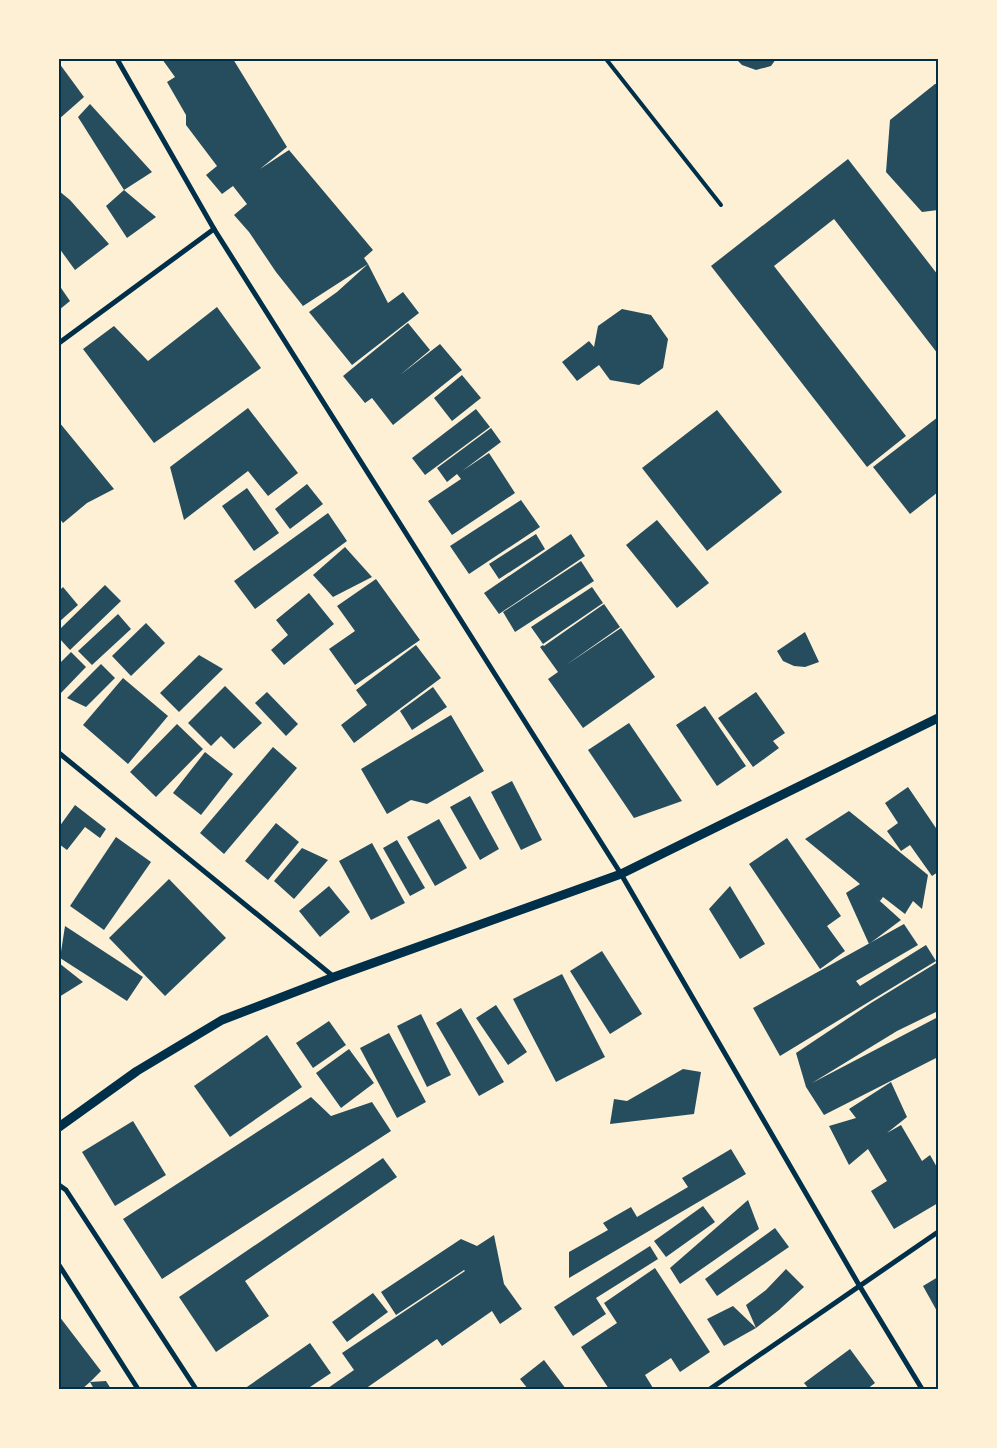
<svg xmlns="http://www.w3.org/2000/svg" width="997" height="1448" font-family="'Space Grotesk',sans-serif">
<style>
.building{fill:#264d5e}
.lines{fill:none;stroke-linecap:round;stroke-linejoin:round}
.service{stroke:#003049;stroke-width:4}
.minor{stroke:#003049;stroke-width:5}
.tertiary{stroke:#003049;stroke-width:9}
.neatline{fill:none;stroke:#003049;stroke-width:2}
</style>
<rect width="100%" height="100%" fill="#fdf0d5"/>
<g class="building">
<polygon points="162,59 233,59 287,147 260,169 289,150 373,250 364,258 368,264 388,303 403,292 419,313 352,365 309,312 337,292 368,264 303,306 276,272 249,232 234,215 247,204 233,186 222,194 206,175 217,166 186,125 186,115 167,82 175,77"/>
<polygon points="736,59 776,59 771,66 756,70 742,65"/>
<polygon points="59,63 84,97 59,119"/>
<polygon points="935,84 938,84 938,210 922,212 886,172 890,120"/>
<polygon points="90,104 152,172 124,190 78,117"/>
<polygon points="848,159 938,275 938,354 834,219 774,266 906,436 867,467 711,266"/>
<polygon points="124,190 156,217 127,238 106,206"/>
<polygon points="59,191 70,200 109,244 75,270 59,248"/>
<polygon points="59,285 70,301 59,310"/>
<polygon points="217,307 261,368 154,443 83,349 114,326 148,361"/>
<polygon points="622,309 651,315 668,339 663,368 639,385 610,380 599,365 577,381 562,362 589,341 594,347 598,326"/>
<polygon points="408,323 430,350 400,375 440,344 462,370 393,425 372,398 365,403 343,376"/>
<polygon points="462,375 481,398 452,421 434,398"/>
<polygon points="248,408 298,473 268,496 248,471 184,520 170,467"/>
<polygon points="476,409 490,427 425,475 412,458"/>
<polygon points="717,410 782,492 707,551 642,468"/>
<polygon points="938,417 938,492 910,514 873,467"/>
<polygon points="59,422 114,489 87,503 63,523 59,518"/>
<polygon points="491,428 501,442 462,471 489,453 515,493 452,535 428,501 461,479 457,474 447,482 437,468"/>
<polygon points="307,484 323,504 290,529 275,509"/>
<polygon points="247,488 279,533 254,551 222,506"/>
<polygon points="521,500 540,527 469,574 450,546"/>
<polygon points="328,513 347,541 255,609 234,581"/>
<polygon points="657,520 709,583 677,608 626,545"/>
<polygon points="536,534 545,549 499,579 489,564"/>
<polygon points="571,534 585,556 499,614 484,593"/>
<polygon points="345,547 372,577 333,597 313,575"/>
<polygon points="581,561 594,581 515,632 503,612"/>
<polygon points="376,579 420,640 355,685 329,649 355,631 337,606"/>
<polygon points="105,585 121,601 70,650 59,638 59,630"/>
<polygon points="63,587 78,605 59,622 59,591"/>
<polygon points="592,587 603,603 543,644 531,627"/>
<polygon points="309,593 334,624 284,665 271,650 288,635 276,620"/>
<polygon points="604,604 620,627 566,665 621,628 655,677 583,728 548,679 558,672 540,647 543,645 544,646"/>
<polygon points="118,614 131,629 92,665 78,651"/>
<polygon points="146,623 165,643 131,676 112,656"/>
<polygon points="805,632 819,662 805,667 794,666 783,661 777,651"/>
<polygon points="416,645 441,678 354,743 341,725 367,705 356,690"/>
<polygon points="71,652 86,667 59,695 59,664"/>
<polygon points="199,655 223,669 179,712 160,693"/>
<polygon points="101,664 115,678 86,707 67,698"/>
<polygon points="123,678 168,716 128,764 83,725"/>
<polygon points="225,686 262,723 234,749 221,736 211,746 188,723"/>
<polygon points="433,687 447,707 412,730 400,711"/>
<polygon points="267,692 298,724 286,736 255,703"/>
<polygon points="756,692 785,733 773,741 779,748 753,767 718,718"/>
<polygon points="705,706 746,766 717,786 676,725"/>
<polygon points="451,715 484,771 427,804 411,800 387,814 361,769"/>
<polygon points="629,723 682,801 634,818 588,750"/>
<polygon points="177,724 203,749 156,797 130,772"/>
<polygon points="273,747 297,768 224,854 200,833"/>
<polygon points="205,752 233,774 201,815 173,793"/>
<polygon points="512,781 542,840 521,850 491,792"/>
<polygon points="908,787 938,831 938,872 932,876 910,845 901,851 887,831 898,823 885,803"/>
<polygon points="470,796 499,849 480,860 450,807"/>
<polygon points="75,805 106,829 100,838 85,827 67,850 59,844 59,827"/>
<polygon points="849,811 928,875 922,909 913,901 905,914 883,897 880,901 871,893 901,920 869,944 846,893 860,884 805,839"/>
<polygon points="439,819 467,868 435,886 407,837"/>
<polygon points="276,823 299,842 268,880 245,861"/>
<polygon points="116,837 151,862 104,930 70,906"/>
<polygon points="787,838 841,916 827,926 845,951 820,969 749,864"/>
<polygon points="397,840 425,888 410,896 383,848"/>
<polygon points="372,843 405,903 371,920 339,861"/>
<polygon points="302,848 328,860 294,899 274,881"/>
<polygon points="169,879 226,938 165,996 109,938"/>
<polygon points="329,886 350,912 320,937 299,911"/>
<polygon points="730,886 765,944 740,959 709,909"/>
<polygon points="904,924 918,945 856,981 860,986 926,945 936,961 780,1056 753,1008"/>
<polygon points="65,926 143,977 127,1001 60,958"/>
<polygon points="602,951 642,1014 610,1034 570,971"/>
<polygon points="938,962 938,1011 897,1031 812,1083 938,1017 938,1057 824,1115 806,1087 796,1053 871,1003"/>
<polygon points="59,963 83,982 59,997"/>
<polygon points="562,974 605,1057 556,1082 513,999"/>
<polygon points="496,1005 527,1052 508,1065 476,1018"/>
<polygon points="461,1008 504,1082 479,1096 436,1023"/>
<polygon points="421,1014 451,1075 427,1087 397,1026"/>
<polygon points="329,1021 346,1045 313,1068 296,1043"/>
<polygon points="389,1033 426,1102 397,1118 360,1048"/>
<polygon points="267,1035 302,1087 230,1137 194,1086"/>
<polygon points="349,1049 374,1083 341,1108 316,1073"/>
<polygon points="683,1069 701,1072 694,1114 610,1124 614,1099 627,1101"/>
<polygon points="891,1082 907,1117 887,1133 901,1125 922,1161 930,1155 938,1169 938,1203 894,1229 871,1191 887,1181 868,1149 849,1165 829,1126 856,1118 849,1109"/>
<polygon points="311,1097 331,1116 372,1102 391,1131 162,1279 123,1219"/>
<polygon points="133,1121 166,1175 115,1206 82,1152"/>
<polygon points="731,1149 746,1174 569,1278 569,1252 608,1230 603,1223 631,1207 637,1217 688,1187 682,1178"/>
<polygon points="383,1158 397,1177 245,1281 269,1316 216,1352 179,1297"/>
<polygon points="748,1200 759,1229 680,1284 670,1268"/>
<polygon points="703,1206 715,1222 666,1257 654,1241"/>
<polygon points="775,1228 789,1247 717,1296 705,1279"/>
<polygon points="494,1235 504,1284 522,1309 500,1324 492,1311 442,1346 437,1339 365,1389 328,1388 354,1370 342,1353 465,1271 464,1270 396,1315 381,1292 461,1239 477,1246"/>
<polygon points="650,1246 658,1259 596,1298 606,1314 573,1336 554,1307"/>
<polygon points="655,1268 710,1352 680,1372 671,1358 645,1375 653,1388 651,1389 609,1389 581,1347 617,1323 604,1303"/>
<polygon points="786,1269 804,1287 779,1310 756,1328 746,1305 766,1290"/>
<polygon points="938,1277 938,1313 923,1286"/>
<polygon points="373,1293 388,1312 347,1342 332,1322"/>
<polygon points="733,1306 756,1328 724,1346 707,1319"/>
<polygon points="59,1316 101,1371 90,1382 106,1381 111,1389 94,1389 90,1382 82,1389 59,1389"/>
<polygon points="310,1343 331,1373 307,1389 244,1389"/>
<polygon points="850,1349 875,1383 867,1389 809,1389 804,1383"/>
<polygon points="544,1360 566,1389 528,1389 520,1379"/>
</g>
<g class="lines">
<polyline class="service" points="606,59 721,205"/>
<g class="minor">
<polyline points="117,59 214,229 621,874 859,1285 922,1389"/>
<polyline points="59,343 214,229"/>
<polyline points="59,753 334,977"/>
<polyline points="59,1185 66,1190 196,1389"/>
<polyline points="59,1265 138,1389"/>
<polyline points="710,1389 938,1232"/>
</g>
<polyline class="tertiary" points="59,1127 137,1071 222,1020 334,977 621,874 938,718"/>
</g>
<rect width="997" height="1448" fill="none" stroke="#fdf0d5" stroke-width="120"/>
<rect x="60" y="60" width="877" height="1328" class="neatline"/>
</svg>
